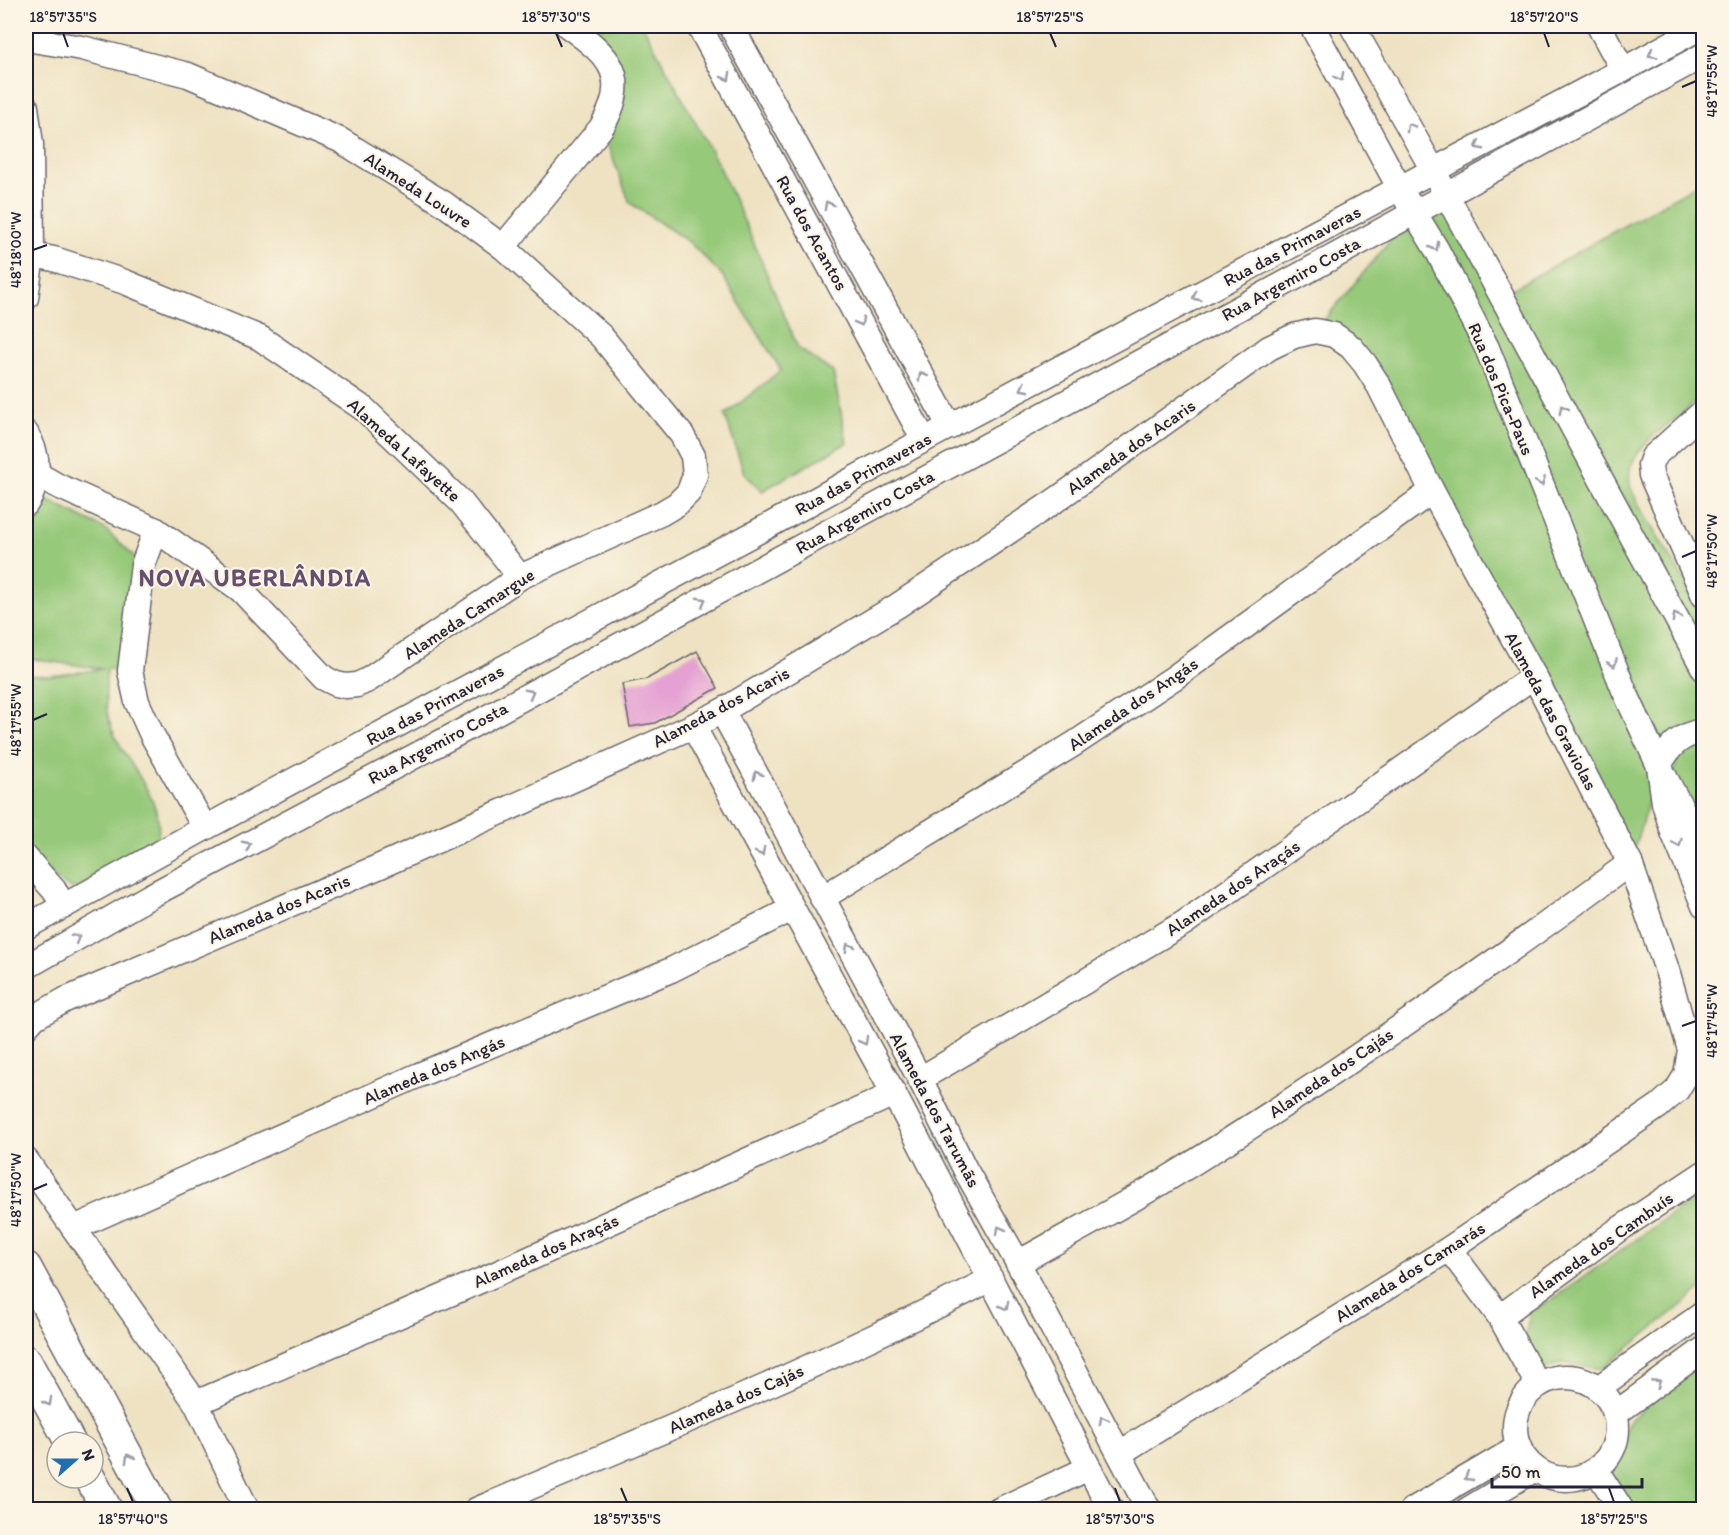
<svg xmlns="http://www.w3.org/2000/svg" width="1729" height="1535" font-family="Itim,sans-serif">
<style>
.green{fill:#97c97a;stroke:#5c765a;stroke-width:1.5}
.building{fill:#e5a1d3}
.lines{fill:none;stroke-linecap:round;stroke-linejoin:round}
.minor-casing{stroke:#69656a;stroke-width:27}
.major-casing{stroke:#69656a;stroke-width:33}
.minor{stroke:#fff;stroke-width:24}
.major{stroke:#fff;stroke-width:30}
.oneway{stroke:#9c9ca7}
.ticks{fill:none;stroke:#22223b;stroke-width:2}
.labels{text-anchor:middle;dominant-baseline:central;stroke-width:4.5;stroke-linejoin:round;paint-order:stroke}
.street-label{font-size:18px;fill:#22223b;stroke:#fcf5e5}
.district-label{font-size:24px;font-weight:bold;letter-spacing:1.5px;fill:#664e70;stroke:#fcf5e5}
.neatline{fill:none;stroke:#22223b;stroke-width:2}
.ticks-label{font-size:15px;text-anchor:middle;fill:#22223b}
</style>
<rect width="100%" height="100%" fill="#fcf5e5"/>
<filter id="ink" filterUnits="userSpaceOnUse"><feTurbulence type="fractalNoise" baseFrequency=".0167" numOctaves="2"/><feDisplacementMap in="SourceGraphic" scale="12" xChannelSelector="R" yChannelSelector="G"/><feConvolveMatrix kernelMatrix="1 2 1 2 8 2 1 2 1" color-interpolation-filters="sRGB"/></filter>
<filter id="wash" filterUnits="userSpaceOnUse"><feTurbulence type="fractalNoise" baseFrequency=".008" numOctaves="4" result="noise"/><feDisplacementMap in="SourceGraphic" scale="24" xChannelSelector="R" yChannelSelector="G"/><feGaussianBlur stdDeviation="1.35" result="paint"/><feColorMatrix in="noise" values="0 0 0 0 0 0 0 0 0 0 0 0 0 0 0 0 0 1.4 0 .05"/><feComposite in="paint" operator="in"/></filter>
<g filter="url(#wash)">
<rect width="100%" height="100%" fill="#eee2c2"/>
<g class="green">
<polygon points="573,26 643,26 717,162 750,234 798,348 833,372 847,443 762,491 744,473 725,415 781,370 722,275 689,242 630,203 601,128 617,94"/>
<path d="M1703,181V390C1688,419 1647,428 1631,466C1629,471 1629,483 1631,488C1651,535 1688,574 1703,622C1706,632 1703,648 1703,659L1507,292Z"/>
<polygon points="1446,194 1703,669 1703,731 1659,766 1630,863 1379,386 1315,331 1415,211"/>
<path d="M33,493L105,529L143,565L130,671L107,669C105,689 104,709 112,729C125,764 172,806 155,846L75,889C55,884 40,865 26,850V675L51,676L103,669L26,658V504Z"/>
<polygon points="1699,746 1703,747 1703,830 1674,774 1679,749"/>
<polygon points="1703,1192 1703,1288 1602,1369 1561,1363 1543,1370 1525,1338 1530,1312 1550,1301"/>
<polygon points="1703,1363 1703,1509 1634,1509 1609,1472 1620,1453 1629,1421 1679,1379"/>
</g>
<g id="blocks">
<polygon class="building" points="697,651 718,688 655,723 630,727 622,684 647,679"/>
</g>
</g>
<g filter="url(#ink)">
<use href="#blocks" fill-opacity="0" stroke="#69656a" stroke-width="1.5"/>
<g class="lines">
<g class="minor-casing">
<g id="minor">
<polyline points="699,26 924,440"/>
<polyline points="731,26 950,427"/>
<polyline points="1312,26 1400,189 1437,250 1487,348 1624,690 1659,766 1704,850"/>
<polyline points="1352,26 1433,170 1704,669"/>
<polyline points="1599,26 1623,70"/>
<polyline points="26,39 82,48 188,75 340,140 443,203 503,247 601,336 682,435 693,456 695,475 689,492 677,504 662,513 520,577 368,680 357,685 346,686 336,684 324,678 241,590 156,530 56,485 37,474"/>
<polyline points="26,107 31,144 32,255 26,298"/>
<path d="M503,247L601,128C632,77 610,56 568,26"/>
<polyline points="32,255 54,259 125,282 260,338 364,409 461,502 520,577"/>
<polyline points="1704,411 1653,457 1650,465 1651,475 1704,596"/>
<path d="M26,433C40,456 41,481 26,504"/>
<polyline points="156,530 143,565 130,671 137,702 152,735 205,828"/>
<polyline points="722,711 920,1079 966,1171 1018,1263 1149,1510"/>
<polyline points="693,726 894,1094 1111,1510"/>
<path d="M1704,731C1681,734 1669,746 1659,766L1664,803L1673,832L1704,906"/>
<polyline points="26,858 54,890 64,906"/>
<polyline points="822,898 1074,744 1175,677 1432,491"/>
<polyline points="26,927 205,828 768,526 924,440 1623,70 1703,26"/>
<polyline points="26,967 152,895 464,730 1704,55"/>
<polyline points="26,1027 35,1017 65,1000 378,867 693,726 722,711 897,606 1056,500 1269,348 1294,336 1315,331 1334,335 1351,347 1365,364 1379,386 1432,491 1534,676 1630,863 1667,970 1690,1050 1686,1075 1677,1090 1659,1106 1449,1249 1120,1453"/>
<polyline points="920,1079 1184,923 1534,676"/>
<polyline points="26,1160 196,1403 247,1510"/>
<polyline points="74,1228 419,1075 671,970 792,909"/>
<polyline points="1449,1249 1500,1317 1538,1385"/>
<path d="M1018,1263C1069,1234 1122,1207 1172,1176C1330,1079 1481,973 1630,863"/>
<polyline points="1500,1317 1615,1232 1704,1173"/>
<circle cx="1566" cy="1428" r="51"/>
<polyline points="1598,1388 1704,1313"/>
<polyline points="196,1403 489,1277 894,1094"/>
<polyline points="1615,1414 1704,1349"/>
<polyline points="1596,1470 1622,1510"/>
<path d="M476,1510C650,1437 824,1365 991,1279"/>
<polyline points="999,1510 1089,1468"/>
<polyline points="1412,1510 1519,1447"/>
<polyline points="1467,1510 1535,1469"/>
</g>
</g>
<g class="major-casing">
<g id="major">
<polyline points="26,1267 157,1510"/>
<polyline points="26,1361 70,1442"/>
<polyline points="90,1478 107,1510"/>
</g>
</g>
<use href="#minor" class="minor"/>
<use href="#major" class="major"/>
</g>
<defs><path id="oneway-chevron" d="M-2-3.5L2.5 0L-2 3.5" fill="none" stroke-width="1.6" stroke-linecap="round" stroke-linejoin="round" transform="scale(1.5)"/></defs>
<g class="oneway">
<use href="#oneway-chevron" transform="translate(1652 54) rotate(151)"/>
<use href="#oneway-chevron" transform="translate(727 77) rotate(61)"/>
<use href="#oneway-chevron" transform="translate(1340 77) rotate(62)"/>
<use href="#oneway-chevron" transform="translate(1410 127) rotate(-120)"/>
<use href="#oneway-chevron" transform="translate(1479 146) rotate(152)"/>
<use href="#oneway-chevron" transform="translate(828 205) rotate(-119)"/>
<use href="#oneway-chevron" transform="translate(1435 247) rotate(61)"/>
<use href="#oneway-chevron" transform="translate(1196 297) rotate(152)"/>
<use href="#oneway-chevron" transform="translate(860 322) rotate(61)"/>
<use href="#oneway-chevron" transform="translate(922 376) rotate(-119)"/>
<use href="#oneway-chevron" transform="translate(1024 388) rotate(152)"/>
<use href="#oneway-chevron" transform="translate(1563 409) rotate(-118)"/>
<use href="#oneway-chevron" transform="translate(1541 482) rotate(68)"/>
<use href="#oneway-chevron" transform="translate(702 601) rotate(-28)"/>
<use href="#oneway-chevron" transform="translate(1676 617) rotate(-118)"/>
<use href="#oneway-chevron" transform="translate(1613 663) rotate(68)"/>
<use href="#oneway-chevron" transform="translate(530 693) rotate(-28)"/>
<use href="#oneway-chevron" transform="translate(757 775) rotate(-118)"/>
<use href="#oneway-chevron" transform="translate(1678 843) rotate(67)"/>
<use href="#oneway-chevron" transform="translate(247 845) rotate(-28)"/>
<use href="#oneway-chevron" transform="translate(761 852) rotate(62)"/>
<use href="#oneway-chevron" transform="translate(76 938) rotate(-30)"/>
<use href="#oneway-chevron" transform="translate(849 947) rotate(-118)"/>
<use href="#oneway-chevron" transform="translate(864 1041) rotate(61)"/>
<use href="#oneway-chevron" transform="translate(1000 1230) rotate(-119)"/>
<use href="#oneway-chevron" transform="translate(1005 1306) rotate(62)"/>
<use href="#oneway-chevron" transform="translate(1657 1383) rotate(-36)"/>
<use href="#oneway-chevron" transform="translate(48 1402) rotate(61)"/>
<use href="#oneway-chevron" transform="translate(1103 1420) rotate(-118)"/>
<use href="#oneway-chevron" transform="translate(129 1458) rotate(-119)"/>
<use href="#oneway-chevron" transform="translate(1468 1477) rotate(150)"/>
</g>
</g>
<path class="ticks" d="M63,33L68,47M556,33L562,47M1050,33L1056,47M1544,33L1549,47M1682,87L1696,81M33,250L47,245M1682,557L1696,551M33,720L47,714M1682,1026L1696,1021M33,1190L47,1184M127,1488L133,1502M621,1488L627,1502M1115,1488L1120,1502M1609,1488L1614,1502"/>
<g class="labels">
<g class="street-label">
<text transform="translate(418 190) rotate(33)">Alameda Louvre</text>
<text transform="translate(812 233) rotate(61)">Rua dos Acantos</text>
<text transform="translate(1292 246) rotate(-28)">Rua das Primaveras</text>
<text transform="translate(1291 279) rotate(-29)">Rua Argemiro Costa</text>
<text transform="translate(1501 389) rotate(67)">Rua dos Pica-Paus</text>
<text transform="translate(1131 447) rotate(-35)">Alameda dos Acaris</text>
<text transform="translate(404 450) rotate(42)">Alameda Lafayette</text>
<text transform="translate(863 474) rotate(-29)">Rua das Primaveras</text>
<text transform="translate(865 512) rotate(-29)">Rua Argemiro Costa</text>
<text transform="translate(469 614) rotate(-33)">Alameda Camargue</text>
<text transform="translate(1133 704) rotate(-34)">Alameda dos Angás</text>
<text transform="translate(435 705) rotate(-28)">Rua das Primaveras</text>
<text transform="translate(721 707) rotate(-28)">Alameda dos Acaris</text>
<text transform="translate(1551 711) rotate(62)">Alameda das Graviolas</text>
<text transform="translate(438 743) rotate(-28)">Rua Argemiro Costa</text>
<text transform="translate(1233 888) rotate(-34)">Alameda dos Araçás</text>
<text transform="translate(279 909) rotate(-23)">Alameda dos Acaris</text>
<text transform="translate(434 1070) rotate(-23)">Alameda dos Angás</text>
<text transform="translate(1331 1073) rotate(-34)">Alameda dos Cajás</text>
<text transform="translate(935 1110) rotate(62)">Alameda dos Tarumãs</text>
<text transform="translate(1601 1245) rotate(-35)">Alameda dos Cambuís</text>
<text transform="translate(546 1251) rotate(-24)">Alameda dos Araçás</text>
<text transform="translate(1410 1272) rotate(-32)">Alameda dos Camarás</text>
<text transform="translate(736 1399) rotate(-24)">Alameda dos Cajás</text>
</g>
<g class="district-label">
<text x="255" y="577">NOVA UBERLÂNDIA</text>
</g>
</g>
<rect width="1729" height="1535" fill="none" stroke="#fcf5e5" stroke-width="66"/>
<g transform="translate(75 1460) rotate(69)"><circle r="28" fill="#fcf5e5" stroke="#a5a1a1" stroke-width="1.5"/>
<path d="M0-4.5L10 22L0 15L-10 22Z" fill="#1f6fb2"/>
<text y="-9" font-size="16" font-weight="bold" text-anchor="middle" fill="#22223b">N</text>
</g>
<path d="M1492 1478v9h150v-9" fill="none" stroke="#22223b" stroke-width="3"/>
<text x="1501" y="1478" font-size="18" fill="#22223b" stroke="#fcf5e5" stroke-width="4.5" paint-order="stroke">50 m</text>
<rect x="33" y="33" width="1663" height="1469" class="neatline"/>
<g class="ticks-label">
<text x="63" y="22">18°57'35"S</text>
<text x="556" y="22">18°57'30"S</text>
<text x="1050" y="22">18°57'25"S</text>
<text x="1544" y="22">18°57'20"S</text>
<text transform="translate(1712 81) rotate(-90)" y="5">48°17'55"W</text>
<text transform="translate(16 250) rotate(-90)" y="5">48°18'00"W</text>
<text transform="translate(1712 551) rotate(-90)" y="5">48°17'50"W</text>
<text transform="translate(16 720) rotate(-90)" y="5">48°17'55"W</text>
<text transform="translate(1712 1021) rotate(-90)" y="5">48°17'45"W</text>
<text transform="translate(16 1190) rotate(-90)" y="5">48°17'50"W</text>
<text x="133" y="1524">18°57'40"S</text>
<text x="627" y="1524">18°57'35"S</text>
<text x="1120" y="1524">18°57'30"S</text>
<text x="1614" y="1524">18°57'25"S</text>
</g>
</svg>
